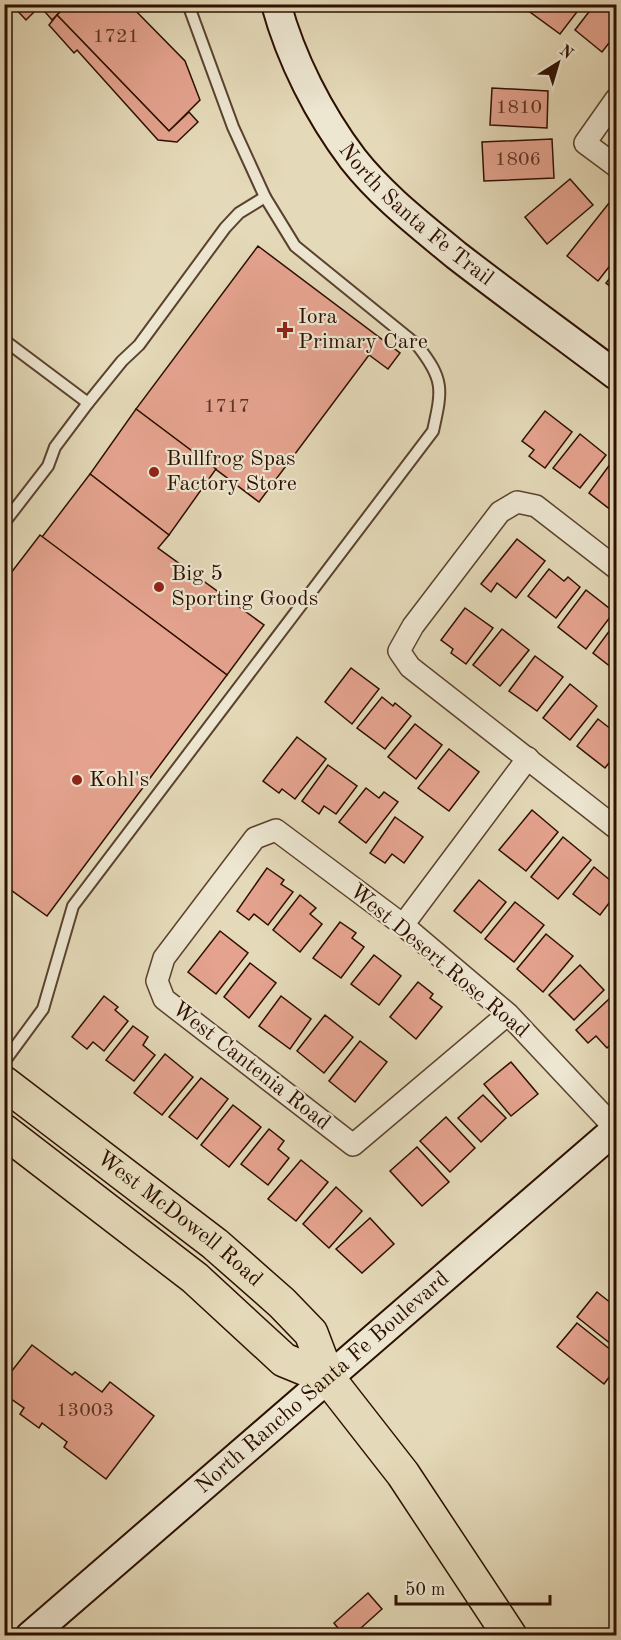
<svg xmlns="http://www.w3.org/2000/svg" width="621" height="1640" font-family="'Old Standard TT',serif">
<style>
.building{fill:#e5a38f;stroke:#2d0f00;stroke-width:1.5}
.lines{fill:none;stroke-linecap:round;stroke-linejoin:round}
.lane-casing{stroke:#5b422e;stroke-width:14}
.street-casing{stroke:#5b422e;stroke-width:24}
.secondary-casing{stroke:#2d0f00;stroke-width:32}
.primary-casing{stroke:#2d0f00;stroke-width:36}
.lane{stroke:#ede6d1;stroke-width:10}
.street{stroke:#ede6d1;stroke-width:21}
.secondary{stroke:#ede6d1;stroke-width:28}
.primary{stroke:#e4d9b8;stroke-width:33}
.poi-dot{fill:#8f2418;stroke:#ede6d1;stroke-width:2}
.labels{text-anchor:middle;dominant-baseline:central;stroke-width:4.5;stroke-linejoin:round;paint-order:stroke}
.number-label{font-size:20px;fill:#5b3424}
.street-label{font-size:22px;fill:#2d0f00;stroke:#ede6d1}
.poi-label{font-size:22px;fill:#2d0f00;stroke:#ede6d1;text-anchor:start}
</style>
<rect width="100%" height="100%" fill="#e4d9b8"/>
<filter id="stains"><feTurbulence type="fractalNoise" baseFrequency=".00333" numOctaves="4"/><feColorMatrix values="0 0 0 0 .2 0 0 0 0 .09 0 0 0 0 .02 0 0 0 .5 -.17"/></filter>
<radialGradient id="worn" r=".72"><stop offset=".6" stop-color="#630" stop-opacity="0"/><stop offset="1" stop-color="#630" stop-opacity=".3"/></radialGradient>
<g class="building">
<polygon points="11,4 68,4 52,20 40,6 26,20"/>
<polygon points="68,4 129,4 185,61 200,100 169,131 57,15"/>
<polygon points="536,4 583,4 560,34 530,12"/>
<polygon points="595,4 616,4 616,34 602,52 575,30"/>
<polygon points="57,15 169,131 189,112 198,122 177,142 158,140 77,50 74,53 49,25"/>
<polygon points="492,88 548,91 547,128 490,125"/>
<polygon points="552,139 554,178 484,181 482,142"/>
<polygon points="570,179 593,205 547,244 525,217"/>
<polygon points="609,203 616,209 616,258 598,281 567,256"/>
<polygon points="258,246 400,353 388,369 369,355 259,502 136,409"/>
<polygon points="616,270 616,291 606,283"/>
<polygon points="136,409 216,469 169,535 90,474"/>
<polygon points="545,411 572,432 545,468 529,456 534,450 522,441"/>
<polygon points="580,434 606,455 580,488 553,468"/>
<polygon points="616,456 616,514 589,493"/>
<polygon points="90,474 169,535 158,548 264,625 227,675 42,537"/>
<polygon points="40,535 227,675 47,916 4,885 4,582"/>
<polygon points="517,539 545,561 516,598 497,583 491,592 481,584"/>
<polygon points="549,569 564,581 568,577 580,587 556,618 528,596"/>
<polygon points="586,590 614,612 586,649 558,627"/>
<polygon points="465,608 493,628 466,664 451,653 453,649 441,640"/>
<polygon points="616,622 616,671 593,653"/>
<polygon points="502,629 529,650 500,686 473,665"/>
<polygon points="535,656 563,677 537,711 509,691"/>
<polygon points="351,668 379,689 352,724 325,702"/>
<polygon points="570,684 597,706 570,740 543,718"/>
<polygon points="382,697 393,706 395,703 411,716 385,749 357,728"/>
<polygon points="598,719 616,733 616,754 605,768 577,746"/>
<polygon points="415,724 442,745 416,779 388,757"/>
<polygon points="297,737 326,759 295,799 282,789 279,793 263,781"/>
<polygon points="449,749 479,772 449,811 418,788"/>
<polygon points="328,765 357,786 336,814 324,806 319,814 302,801"/>
<polygon points="366,788 379,798 384,792 398,802 366,843 339,822"/>
<polygon points="532,810 558,832 526,871 499,850"/>
<polygon points="395,817 423,837 404,863 392,854 385,863 370,853"/>
<polygon points="563,837 591,860 558,899 531,877"/>
<polygon points="594,867 616,885 616,894 600,915 573,894"/>
<polygon points="267,868 284,880 281,884 293,892 268,925 254,914 249,920 237,911"/>
<polygon points="479,880 506,902 481,933 454,911"/>
<polygon points="300,895 316,908 310,914 322,924 300,952 273,930"/>
<polygon points="515,902 544,925 514,962 485,939"/>
<polygon points="340,922 356,933 352,938 364,947 341,978 313,958"/>
<polygon points="220,931 248,953 216,994 188,972"/>
<polygon points="546,934 573,956 543,992 517,969"/>
<polygon points="374,955 401,976 379,1005 351,984"/>
<polygon points="250,963 276,983 249,1018 224,997"/>
<polygon points="580,965 604,990 574,1020 549,995"/>
<polygon points="418,982 433,994 430,998 442,1007 416,1039 390,1017"/>
<polygon points="104,996 118,1007 115,1010 128,1021 104,1051 93,1042 87,1049 72,1037"/>
<polygon points="281,996 311,1019 290,1049 259,1026"/>
<polygon points="609,999 616,1007 616,1039 607,1048 596,1036 588,1043 576,1030"/>
<polygon points="325,1015 353,1037 324,1073 297,1051"/>
<polygon points="133,1026 148,1037 143,1045 155,1055 134,1081 106,1060"/>
<polygon points="360,1041 387,1062 355,1102 329,1081"/>
<polygon points="165,1054 193,1077 162,1115 134,1093"/>
<polygon points="511,1062 538,1094 511,1116 484,1084"/>
<polygon points="201,1078 228,1099 197,1139 169,1117"/>
<polygon points="483,1095 506,1118 481,1142 458,1118"/>
<polygon points="233,1105 261,1127 229,1167 201,1145"/>
<polygon points="446,1117 475,1148 450,1172 420,1141"/>
<polygon points="269,1129 284,1141 278,1149 289,1158 268,1185 241,1164"/>
<polygon points="417,1147 449,1182 422,1206 390,1171"/>
<polygon points="301,1160 328,1182 296,1221 268,1199"/>
<polygon points="336,1187 362,1211 329,1248 303,1224"/>
<polygon points="370,1218 394,1244 362,1273 336,1249"/>
<polygon points="597,1292 616,1307 616,1348 577,1317"/>
<polygon points="577,1323 616,1354 616,1368 604,1384 557,1347"/>
<polygon points="32,1345 72,1375 75,1372 102,1392 110,1382 154,1416 106,1479 64,1447 67,1442 42,1423 39,1428 20,1414 24,1408 4,1394 4,1381"/>
<polygon points="368,1593 382,1609 352,1636 344,1636 334,1623"/>
</g>
<g class="lines">
<g class="lane-casing">
<g id="lane">
<polyline points="4,340 88,403"/>
<polyline points="4,523 48,466 55,447 88,403 122,361 139,345 225,228 239,213 265,197"/>
<path d="M4,1062L43,1009L73,906L433,431C442,390 445,380 417,345L295,246L265,197L233,127L188,4"/>
</g>
</g>
<g class="street-casing">
<g id="street">
<polyline points="616,99 585,143 616,166"/>
<polyline points="616,568 536,506 517,502 500,512 413,626 399,651 410,667 616,828"/>
<polyline points="403,925 528,758"/>
<polyline points="508,1014 353,1145 164,999 157,981 164,958 255,838 276,830 403,925 508,1014 616,1129"/>
</g>
</g>
<g class="secondary-casing">
<g id="secondary">
<path id="s1" d="M276,4C291,59 319,114 353,159C382,196 420,225 456,255C509,296 563,335 616,375"/>
<path id="s2" d="M30,1636L616,1129"/>
</g>
</g>
<g class="primary-casing">
<g id="primary">
<path id="s3" d="M4,1083L215,1244L282,1303L311,1333L328,1378L403,1474L510,1636"/>
<polyline points="4,1131 195,1278 284,1360 328,1378"/>
</g>
</g>
<use href="#lane" class="lane"/>
<use href="#street" class="street"/>
<use href="#secondary" class="secondary"/>
<use href="#primary" class="primary"/>
</g>
<g class="poi-dot">
<path d="M282 321h6v6h6v6h-6v6h-6v-6h-6v-6h6z"/>
<circle cx="154" cy="472" r="6"/>
<circle cx="159" cy="587" r="6"/>
<circle cx="77" cy="780" r="6"/>
</g>
<g class="labels">
<g class="number-label">
<text x="116" y="37">1721</text>
<text x="519" y="108">1810</text>
<text x="518" y="160">1806</text>
<text x="227" y="407">1717</text>
<text x="85" y="1411">13003</text>
</g>
<g class="street-label">
<text stroke="none"><textPath href="#s1" startOffset="258">North Santa Fe Trail</textPath></text>
<text transform="translate(439 961) rotate(40)">West Desert Rose Road</text>
<text transform="translate(251 1066) rotate(38)">West Cantenia Road</text>
<text stroke="none"><textPath href="#s3" startOffset="222">West McDowell Road</textPath></text>
<text stroke="none"><textPath href="#s2" startOffset="387">North Rancho Santa Fe Boulevard</textPath></text>
</g>
<g class="poi-label">
<text x="298" y="317">Iora<tspan x="298" dy="25">Primary Care</tspan></text>
<text x="166" y="459">Bullfrog Spas<tspan x="166" dy="25">Factory Store</tspan></text>
<text x="171" y="574">Big 5<tspan x="171" dy="25">Sporting Goods</tspan></text>
<text x="89" y="780">Kohl's</text>
</g>
</g>
<rect width="621" height="1640" fill="none" stroke="#e4d9b8" stroke-width="24"/>
<rect x="6" y="6" width="609" height="1628" fill="none" stroke="#2d0f00" stroke-width="3"/>
<rect x="12" y="12" width="597" height="1616" fill="none" stroke="#2d0f00" stroke-width="1.5"/>
<g transform="translate(558 63) rotate(37)" stroke="#ede6d1" stroke-width="4.5" paint-order="stroke">
<path d="M0-4.5L10 22L0 15L-10 22Z" fill="#2d0f00"/>
<text y="-9" font-size="16" font-weight="bold" text-anchor="middle" fill="#2d0f00">N</text>
</g>
<path d="M396 1595v9h154v-9" fill="none" stroke="#2d0f00" stroke-width="3"/>
<text x="405" y="1595" font-size="18" fill="#2d0f00" stroke="#ede6d1" stroke-width="4.5" paint-order="stroke">50 m</text>
<rect width="100%" height="100%" filter="url(#stains)"/>
<rect width="100%" height="100%" fill="url(#worn)"/>
</svg>
